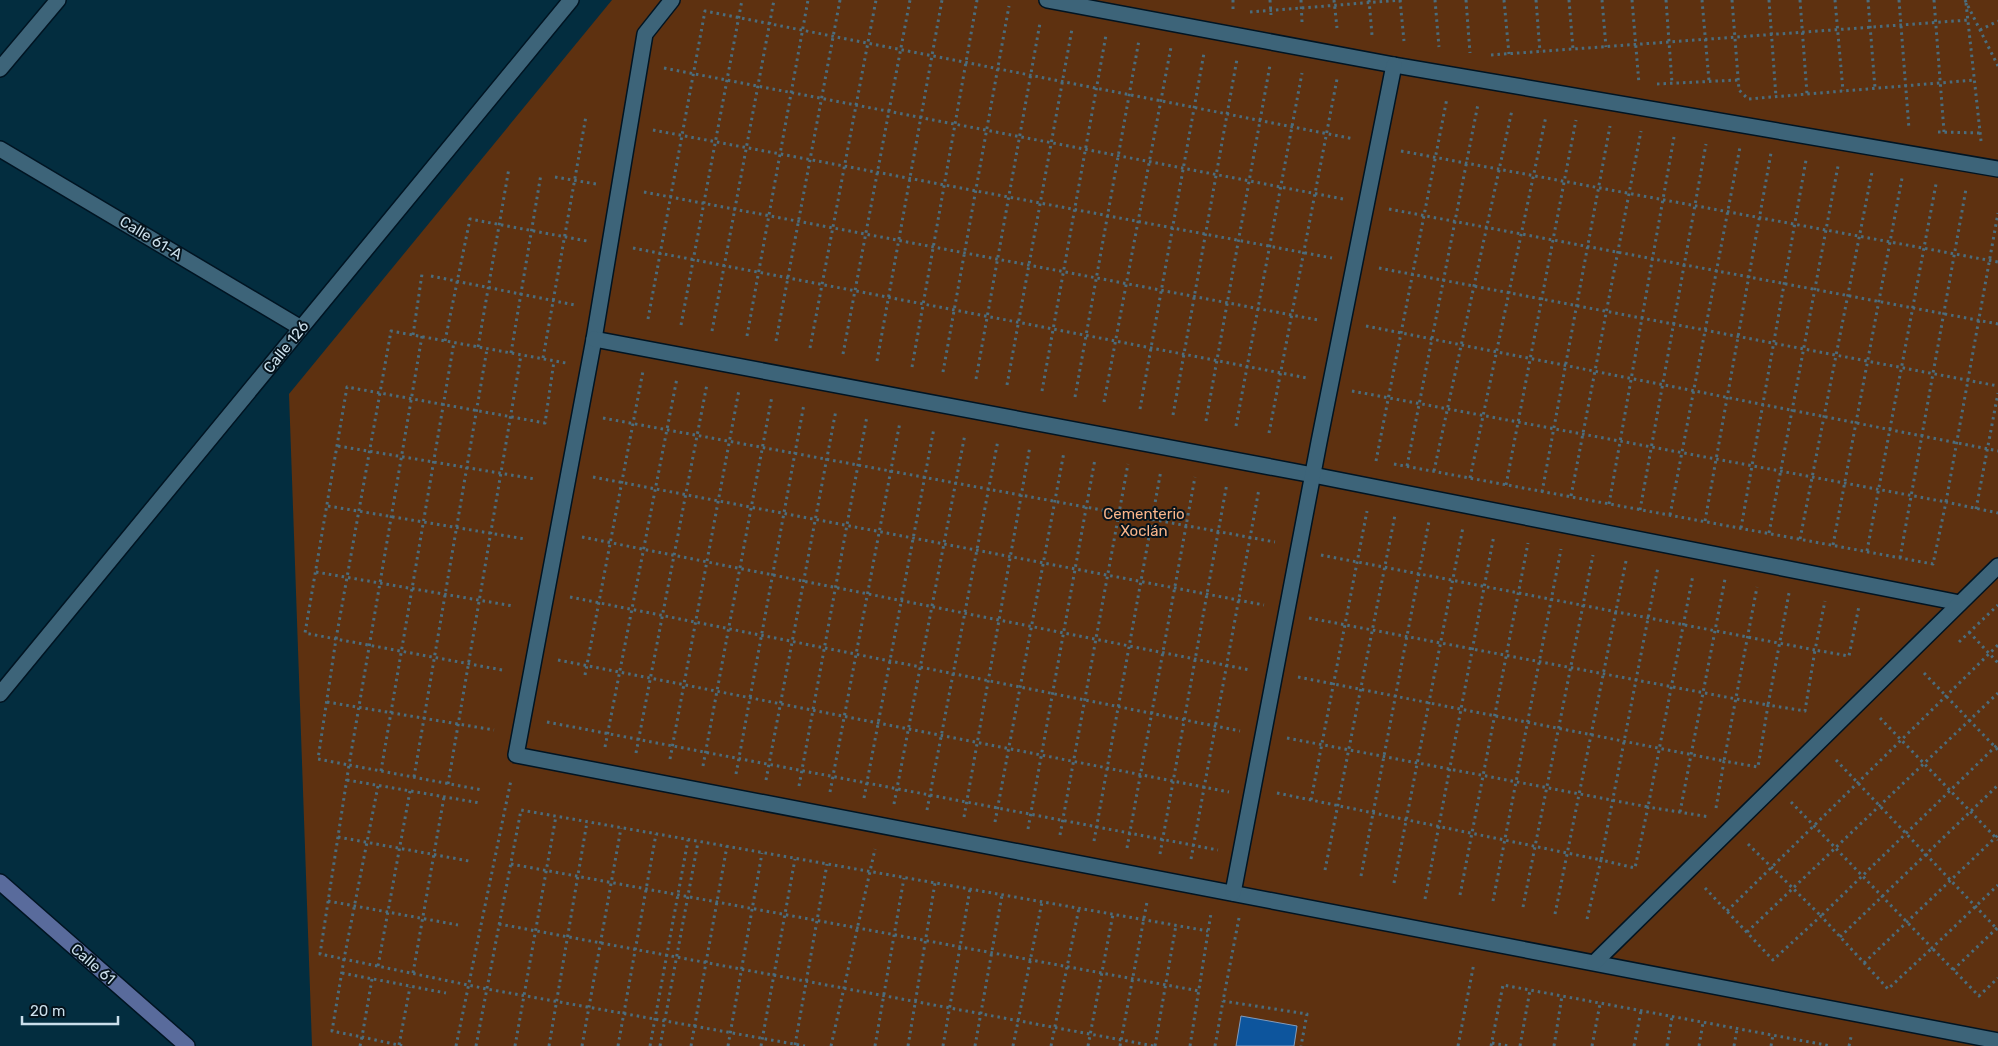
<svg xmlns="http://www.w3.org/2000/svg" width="1998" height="1046" font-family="Rubik,sans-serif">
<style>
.green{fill:#5e3110}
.building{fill:#0d559d;stroke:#839cbc}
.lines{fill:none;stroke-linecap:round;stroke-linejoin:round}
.service-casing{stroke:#001422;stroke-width:18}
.minor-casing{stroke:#001422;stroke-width:18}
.secondary-casing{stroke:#001422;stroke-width:18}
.path{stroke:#4b6d7d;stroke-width:3;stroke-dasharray:2.5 4;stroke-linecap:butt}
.service{stroke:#3d6479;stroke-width:15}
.minor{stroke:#3d6479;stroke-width:15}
.secondary{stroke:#596b9c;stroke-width:15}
.labels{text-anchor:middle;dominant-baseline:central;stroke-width:4;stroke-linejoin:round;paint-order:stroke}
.street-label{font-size:15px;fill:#cbdfeb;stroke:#05131c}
.park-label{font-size:15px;fill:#f9b58a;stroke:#05131c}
</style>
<rect width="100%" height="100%" fill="#032d3f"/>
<polygon class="green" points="612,0 1998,0 1998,1046 312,1046 289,394"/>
<polygon class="building" points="1241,1016 1297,1026 1294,1046 1236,1046"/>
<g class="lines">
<g class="service-casing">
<g id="service">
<polyline points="672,0 645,34 594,339 516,755 1998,1041"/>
<polyline points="1047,0 1394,65 1998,169"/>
<polyline points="594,339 1313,475 1960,603"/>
<polyline points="1233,893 1319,442 1394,65"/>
<polyline points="1595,962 1998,566"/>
</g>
</g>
<g class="minor-casing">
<g id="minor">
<polyline points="0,69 58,0"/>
<polyline points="0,149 301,328"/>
<polyline points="0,694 571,0"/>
</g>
</g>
<g class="secondary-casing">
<polyline id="secondary" points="0,882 187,1046"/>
</g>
<g class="path">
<polyline points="1233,0 1233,9"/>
<polyline points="1270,0 1271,15"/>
<polyline points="1301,0 1302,22"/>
<polyline points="1334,0 1337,28"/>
<polyline points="1369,0 1372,35"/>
<polyline points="1400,0 1404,41"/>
<polyline points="1435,0 1439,47"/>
<polyline points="1466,0 1470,53"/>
<polyline points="1504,0 1509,54"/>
<polyline points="1536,0 1540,52"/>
<polyline points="1569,0 1573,49"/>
<polyline points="1602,0 1606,47"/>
<polyline points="1632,0 1639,84"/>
<polyline points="1666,0 1672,83"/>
<polyline points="1702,0 1709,81"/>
<polyline points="1732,0 1739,90 1748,99 1975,80"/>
<polyline points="1769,0 1776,97"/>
<polyline points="1800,0 1807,94"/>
<polyline points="1835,0 1843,91"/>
<polyline points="1868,0 1875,88"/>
<polyline points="1899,0 1909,129"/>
<polyline points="1934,0 1944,132"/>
<polyline points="1965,0 1998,66"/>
<polyline points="1966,3 1981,141"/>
<polyline points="1250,12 1402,0"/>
<polyline points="1980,30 1998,21"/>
<polyline points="1491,55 1969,20"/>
<polyline points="664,68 1343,199"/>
<polyline points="1657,84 1738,80"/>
<polyline points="653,130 1332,258"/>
<polyline points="1938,132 1980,133"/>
<polyline points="1401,151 1998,262"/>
<polyline points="555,177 596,184"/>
<polyline points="644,192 1318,320"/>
<polyline points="1389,209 1998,324"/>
<polyline points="633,248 1307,378"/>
<polyline points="1379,268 1998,386"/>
<polyline points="431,276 575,305"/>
<polyline points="648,319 705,11 1354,139"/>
<polyline points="681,325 742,0"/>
<polyline points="1366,326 1998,451"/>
<polyline points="712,331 774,0"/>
<polyline points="413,335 422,274"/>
<polyline points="422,336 349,765 482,790"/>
<polyline points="747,336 808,0"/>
<polyline points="445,341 470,219 587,241"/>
<polyline points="776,341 840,0"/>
<polyline points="478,347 509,168"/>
<polyline points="810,348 876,0"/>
<polyline points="511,353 541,174"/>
<polyline points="843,354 910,0"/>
<polyline points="543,358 586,116"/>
<polyline points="877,361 942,0"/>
<polyline points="912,367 977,0"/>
<polyline points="943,372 1009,6"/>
<polyline points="976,379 1040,23"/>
<polyline points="1007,385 1072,29"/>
<polyline points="1042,391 1106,35"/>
<polyline points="1352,391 1946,502 1998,213"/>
<polyline points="1075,397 1139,40"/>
<polyline points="1104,402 1171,47"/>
<polyline points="1140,409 1204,53"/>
<polyline points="1173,415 1237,59"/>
<polyline points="603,418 1275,542"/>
<polyline points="1206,421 1270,65"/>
<polyline points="1236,426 1302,73"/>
<polyline points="1269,433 1337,79"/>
<polyline points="338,446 535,479"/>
<polyline points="1376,461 1447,98"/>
<polyline points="1394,464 1933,564 1946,502 1998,513"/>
<polyline points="1407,466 1478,104"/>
<polyline points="1434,471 1512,110"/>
<polyline points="593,477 1264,605"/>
<polyline points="1470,478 1546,116"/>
<polyline points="1506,485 1576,120"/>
<polyline points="1542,492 1610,126"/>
<polyline points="1571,496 1641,131"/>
<polyline points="1609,504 1674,137"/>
<polyline points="328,506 525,539"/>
<polyline points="1976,509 1998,393"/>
<polyline points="1640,510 1706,144"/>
<polyline points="1670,515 1740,147"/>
<polyline points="1705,521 1771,153"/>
<polyline points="1741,528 1806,160"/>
<polyline points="1769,533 1838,166"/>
<polyline points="582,537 1250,670"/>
<polyline points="1800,539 1872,172"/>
<polyline points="1833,545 1902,178"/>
<polyline points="1867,551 1936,184"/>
<polyline points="1321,555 1815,650 1825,601"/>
<polyline points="1900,558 1966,189"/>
<polyline points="316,572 513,606"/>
<polyline points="570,597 1240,731"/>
<polyline points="1309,618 1768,705 1789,593"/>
<polyline points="1969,632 1998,663"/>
<polyline points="1959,642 1998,605"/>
<polyline points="558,660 1229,792"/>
<polyline points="502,670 336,639 391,331 566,363"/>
<polyline points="1924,673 1998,750"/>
<polyline points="585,675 643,371"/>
<polyline points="1298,677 1724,761 1757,587"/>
<polyline points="327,702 494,730"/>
<polyline points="1880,718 1998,840"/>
<polyline points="547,722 1218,850"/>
<polyline points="1287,738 1648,807 1693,575"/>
<polyline points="605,747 677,378"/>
<polyline points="636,753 707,384"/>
<polyline points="670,759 739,390"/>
<polyline points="1836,760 1998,930"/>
<polyline points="703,766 772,396"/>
<polyline points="381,771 454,342"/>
<polyline points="736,774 804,404"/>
<polyline points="414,777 487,349"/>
<polyline points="347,780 480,803"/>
<polyline points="766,780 836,410"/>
<polyline points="448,784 521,355"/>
<polyline points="378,786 344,959 487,989 805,1046"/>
<polyline points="799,786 867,416"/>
<polyline points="830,792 900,422"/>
<polyline points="1277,793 1601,860 1658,567"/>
<polyline points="864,798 934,428"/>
<polyline points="1311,800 1367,511"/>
<polyline points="1791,802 1932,948 1998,885"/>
<polyline points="894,804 965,434"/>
<polyline points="1716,808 1724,761 1758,767 1768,705 1805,711 1815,650 1849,656 1859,606"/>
<polyline points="927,810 998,440"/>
<polyline points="1680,812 1725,579"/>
<polyline points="964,817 1030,446"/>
<polyline points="995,822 1064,452"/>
<polyline points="1028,829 1095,459"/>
<polyline points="1060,835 1128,464"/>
<polyline points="338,837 469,861"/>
<polyline points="1094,841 1161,470"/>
<polyline points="1748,844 1821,916 1998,744"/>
<polyline points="1127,848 1195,477"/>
<polyline points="1160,854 1227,483"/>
<polyline points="1191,859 1259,489"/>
<polyline points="511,864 1199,991"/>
<polyline points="1325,870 1395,515"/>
<polyline points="1361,876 1429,521"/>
<polyline points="1394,883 1463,527"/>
<polyline points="1705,888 1773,960 1821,916 1888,989 1932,948 1979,996 1998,978"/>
<polyline points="1460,895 1528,543"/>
<polyline points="1425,899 1494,535"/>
<polyline points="328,901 458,925"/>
<polyline points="1493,901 1561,549"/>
<polyline points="1523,907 1593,555"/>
<polyline points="1727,911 1998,645"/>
<polyline points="1555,914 1626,561"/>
<polyline points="1239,918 1223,1001 1307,1014 1301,1046"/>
<polyline points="1587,919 1601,860 1635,868 1648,807 1710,817"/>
<polyline points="499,924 1154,1046"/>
<polyline points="1747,932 1998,693"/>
<polyline points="1840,937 1998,785"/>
<polyline points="1864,963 1998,835"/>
<polyline points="378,966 410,791"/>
<polyline points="1953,970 1998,927"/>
<polyline points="342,973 446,993"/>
<polyline points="413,973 444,797"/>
<polyline points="372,979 362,1037 403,1046"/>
<polyline points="1492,1043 1509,1046"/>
<polyline points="399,1045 410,987"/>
<polyline points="795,1045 827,864"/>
<polyline points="360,1046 362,1037 332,1031 344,959 320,954 349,765 318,759 336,639 305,633 347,387 545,423 554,361"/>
<polyline points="456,1046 511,780"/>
<polyline points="476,1046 521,810 1208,931"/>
<polyline points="515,1046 556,816"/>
<polyline points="549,1046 587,822"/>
<polyline points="582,1046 621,828"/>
<polyline points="618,1046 656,834"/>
<polyline points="650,1046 688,840"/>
<polyline points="660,1046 698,842"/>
<polyline points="691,1046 727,846"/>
<polyline points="728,1046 762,853"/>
<polyline points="761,1046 795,859"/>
<polyline points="831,1046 875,849"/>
<polyline points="875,1046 904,878"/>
<polyline points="908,1046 935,883"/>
<polyline points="943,1046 970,889"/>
<polyline points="975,1046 1002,895"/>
<polyline points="1013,1046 1042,902"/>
<polyline points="1051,1046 1079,908"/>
<polyline points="1088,1046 1113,914"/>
<polyline points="1120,1046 1147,902"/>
<polyline points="1155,1046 1176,925"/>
<polyline points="1190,1046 1211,913"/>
<polyline points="1215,1046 1223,1001"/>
<polyline points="1458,1046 1474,963"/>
<polyline points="1491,1046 1503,985 1831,1046"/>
<polyline points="1520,1046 1530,990"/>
<polyline points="1554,1046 1562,996"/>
<polyline points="1592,1046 1600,1004"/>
<polyline points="1634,1046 1641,1011"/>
<polyline points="1667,1046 1672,1017"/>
<polyline points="1699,1046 1703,1023"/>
<polyline points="1734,1046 1737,1029"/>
<polyline points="1771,1046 1773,1035"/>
<polyline points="1849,1046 1851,1037"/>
</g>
<use href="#service" class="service"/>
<use href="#minor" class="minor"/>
<use href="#secondary" class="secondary"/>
</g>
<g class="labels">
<g class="street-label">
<text transform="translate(151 238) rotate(31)">Calle 61-A</text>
<text transform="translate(286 347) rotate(-51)">Calle 126</text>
<text transform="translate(93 964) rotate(41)">Calle 61</text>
</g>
<g class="park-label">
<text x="1144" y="514">Cementerio<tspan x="1144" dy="17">Xoclán</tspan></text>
</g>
</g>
<path d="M22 1016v8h96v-8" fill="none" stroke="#cbdfeb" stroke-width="2.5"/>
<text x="30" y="1016" font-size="15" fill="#cbdfeb" stroke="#05131c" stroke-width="4" paint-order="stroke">20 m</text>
</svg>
